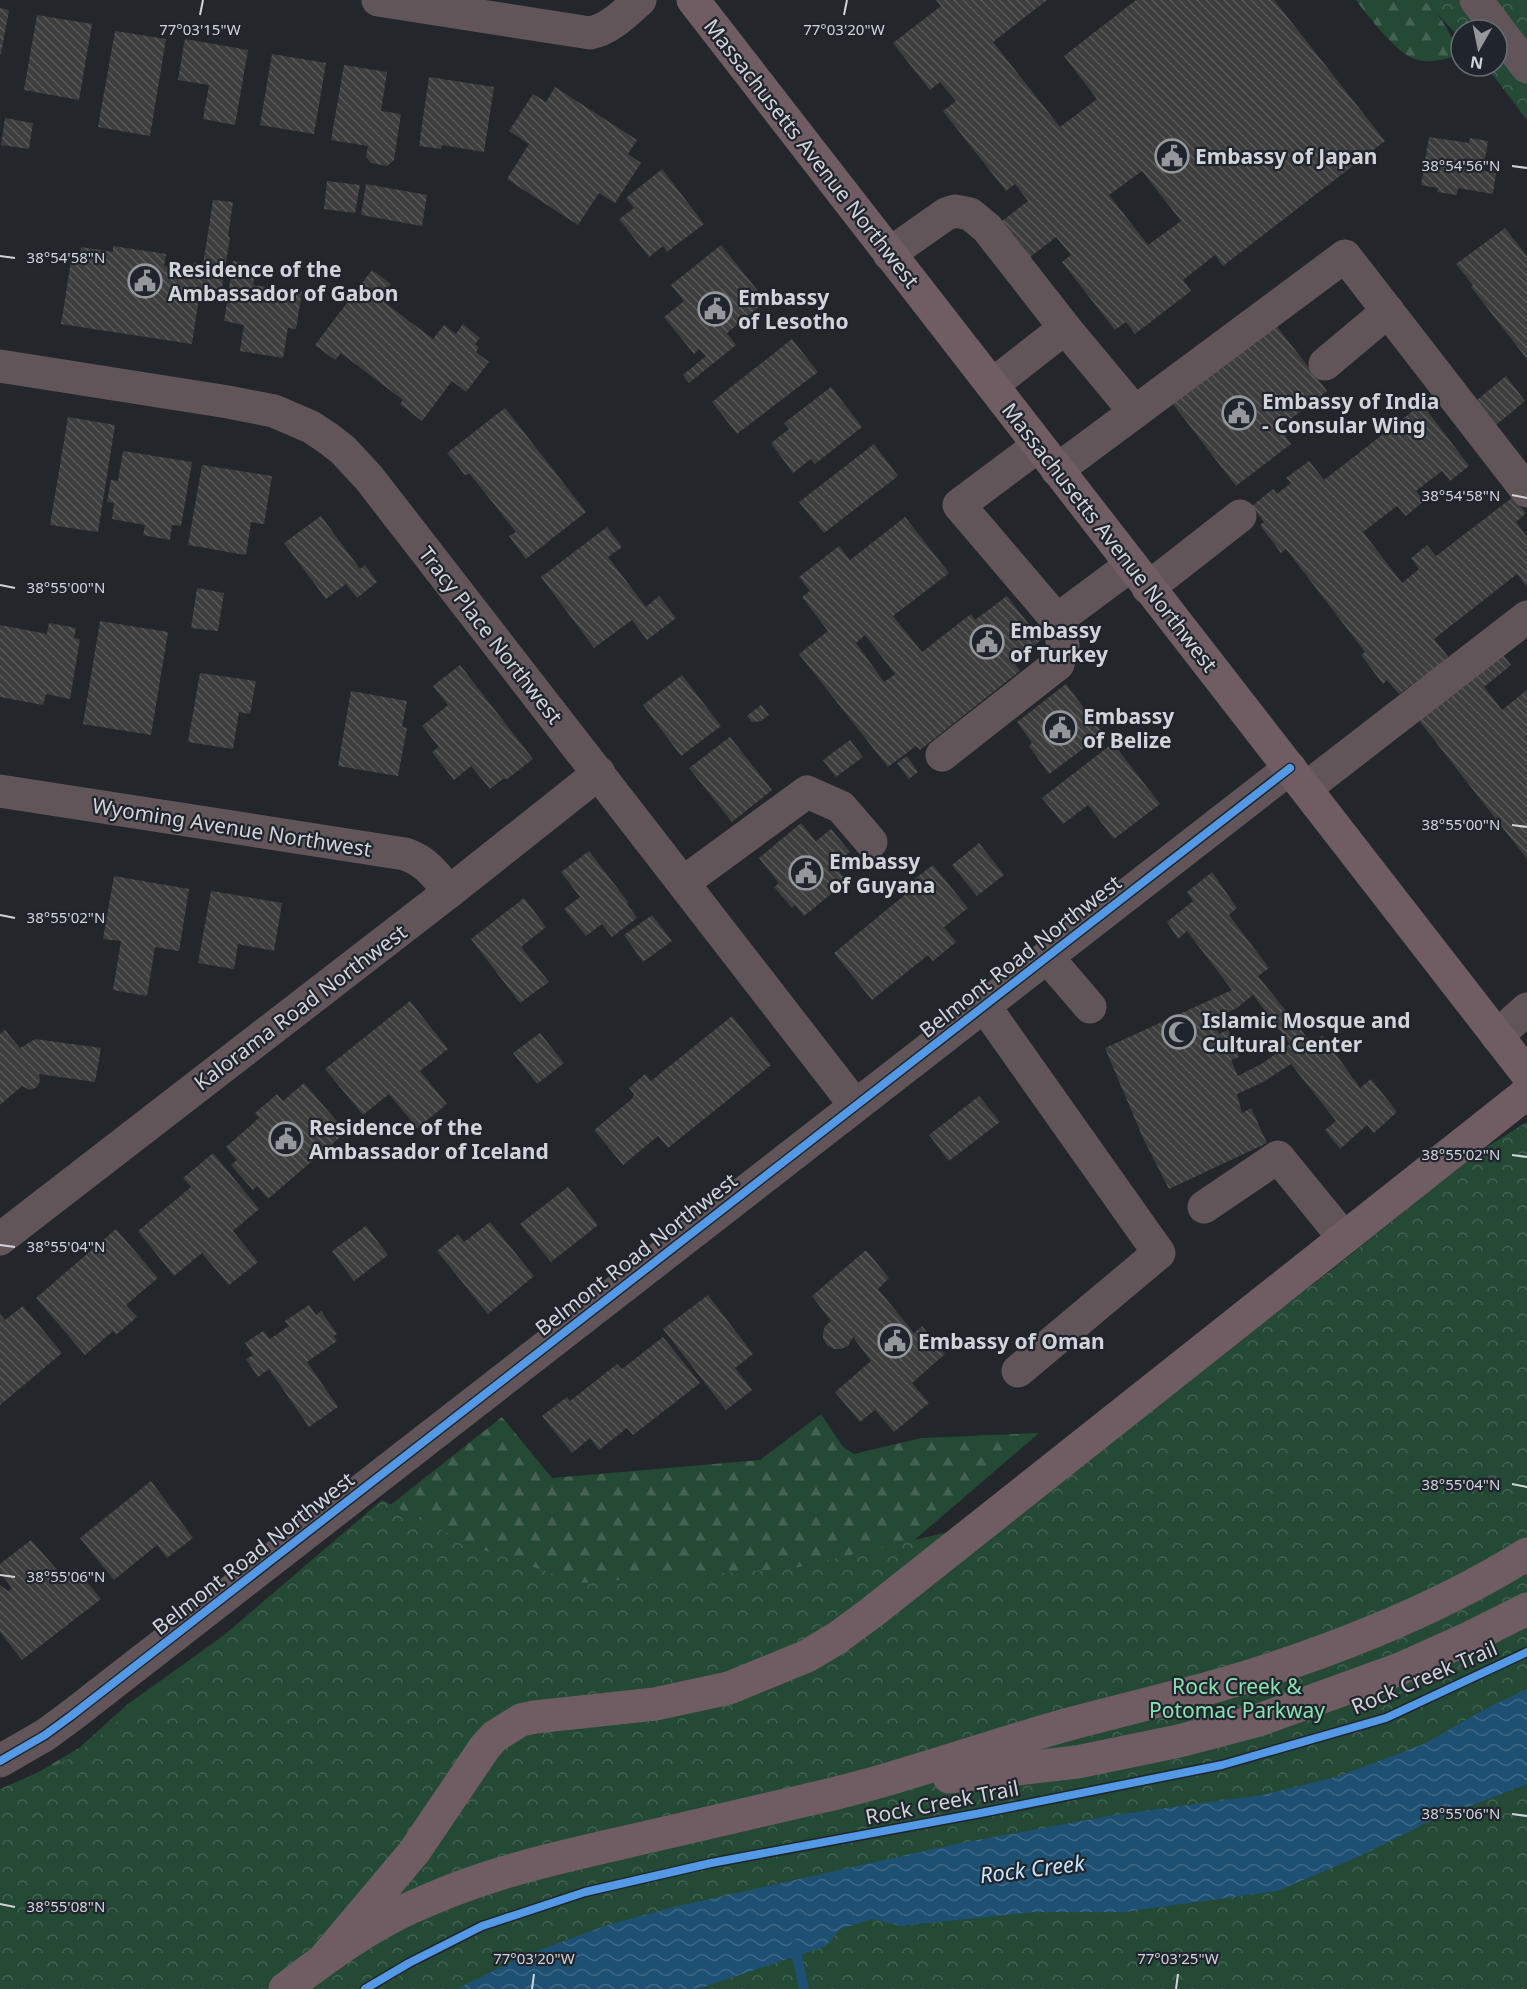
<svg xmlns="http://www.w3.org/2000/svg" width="1527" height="1989" font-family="'Noto Sans',sans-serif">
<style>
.forest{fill:url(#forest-firs)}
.park{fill:url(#park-crowns)}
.water{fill:url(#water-waves)}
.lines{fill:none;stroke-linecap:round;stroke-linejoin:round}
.stream{stroke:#1e5073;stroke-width:10}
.building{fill:url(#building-back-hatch);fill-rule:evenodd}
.minor{stroke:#61555a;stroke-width:33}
.major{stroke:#705d64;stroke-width:33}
.cycleway-casing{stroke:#20252d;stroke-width:11}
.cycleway{stroke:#5399e6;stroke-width:8}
.ticks{fill:none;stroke:#d1d5da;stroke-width:2}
.labels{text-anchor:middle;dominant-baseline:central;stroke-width:4.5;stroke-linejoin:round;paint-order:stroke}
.street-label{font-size:21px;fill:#d1d5da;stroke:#20252d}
.poi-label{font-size:21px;font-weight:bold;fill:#d1d5da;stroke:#20252d;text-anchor:start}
.park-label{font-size:21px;fill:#88e3b0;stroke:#20252d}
.water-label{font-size:22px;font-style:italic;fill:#c5e3fb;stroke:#20252d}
.ticks-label{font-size:15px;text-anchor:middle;fill:#d1d5da;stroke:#20252d;stroke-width:4.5;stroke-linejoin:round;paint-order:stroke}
</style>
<defs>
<pattern id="forest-firs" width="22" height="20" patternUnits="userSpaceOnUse" patternTransform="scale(1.5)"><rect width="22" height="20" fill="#244935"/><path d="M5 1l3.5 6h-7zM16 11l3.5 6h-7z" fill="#436252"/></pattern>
<pattern id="park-crowns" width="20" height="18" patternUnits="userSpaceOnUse" patternTransform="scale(1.5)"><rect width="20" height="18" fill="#244935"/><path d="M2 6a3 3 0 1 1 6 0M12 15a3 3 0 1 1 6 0" fill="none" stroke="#436252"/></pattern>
<pattern id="water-waves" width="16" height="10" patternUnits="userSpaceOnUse" patternTransform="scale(1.5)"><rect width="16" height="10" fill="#1e5073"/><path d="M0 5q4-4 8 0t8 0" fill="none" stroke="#3e6886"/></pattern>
<pattern id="building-back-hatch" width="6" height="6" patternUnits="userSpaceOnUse" patternTransform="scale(1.5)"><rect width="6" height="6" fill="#3f3e3f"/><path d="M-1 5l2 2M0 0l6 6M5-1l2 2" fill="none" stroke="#5a595a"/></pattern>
</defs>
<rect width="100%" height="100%" fill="#23262a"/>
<g class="forest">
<path d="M1356,0H1426C1438,15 1456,36 1456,56C1443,60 1428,64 1415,59C1396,53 1368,16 1356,0Z"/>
<polygon points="821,1414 843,1447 854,1454 921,1438 1039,1433 819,1622 0,1989 10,1789 79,1748 128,1704 234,1628 502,1417 552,1478 760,1460"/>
</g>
<g class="park">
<polygon points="1424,0 1527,0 1527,120 1486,66 1497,66 1497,30 1461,30 1461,39"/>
<polygon points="1527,1122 1527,1989 0,1989 0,1789 69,1759 188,1666 382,1500 475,1547 580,1583 795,1568 974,1526 1176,1389 1329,1272 1477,1153"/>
</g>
<polygon class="water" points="1527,1689 1527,1784 1426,1823 1362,1855 1277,1891 1123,1912 1033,1912 900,1926 873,1919 840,1929 826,1946 698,1989 457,1989 523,1956 608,1925 674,1907 956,1844 1114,1815 1263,1795 1339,1776 1424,1744 1489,1707"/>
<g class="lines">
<polyline class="stream" points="796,1945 797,1957 804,1989"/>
</g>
<g class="building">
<path d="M936,0H1047L993,42L1060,127L1097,99L1064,56L1136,0H1274L1385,141L1223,266L1215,255L1183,280L1191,291L1135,334L1126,322L1115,330L1062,262L1071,255L1056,237L1029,258L1001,222L1028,201L1015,184L1006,191L943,111L956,101L940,82L930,90L893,43L941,6ZM1142,171L1181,221L1148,245L1109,195Z"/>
<polygon points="0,8 9,10 1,54 0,54"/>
<polygon points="37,15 92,24 79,100 24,90"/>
<polygon points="115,31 166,39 150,136 98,127"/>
<polygon points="185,39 248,50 235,125 203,119 209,85 178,80"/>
<polygon points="272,54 326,63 314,134 260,125"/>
<polygon points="344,65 387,72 381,111 401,114 394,160 387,166 371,163 366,157 368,146 331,140"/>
<polygon points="429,77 494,87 484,152 442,145 441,149 419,146"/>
<polygon points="555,87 637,140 628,154 641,163 615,203 599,193 578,225 507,179 529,144 509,131 533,94 546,102"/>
<polygon points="5,118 33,123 29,149 1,145"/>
<polygon points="1429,137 1469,143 1470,138 1488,141 1483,171 1496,173 1493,194 1458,188 1457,195 1437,192 1438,188 1421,185"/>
<polygon points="662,169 704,224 667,252 663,246 649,257 619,219 634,208 626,198"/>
<polygon points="327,181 360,185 355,213 324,209"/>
<polygon points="366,184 427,195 422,226 361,215"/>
<polygon points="213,200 233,202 228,237 230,237 221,294 200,290 192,344 61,324 71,261 79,262 81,247 113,252 113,246 166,254 164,266 192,271 194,263 203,265"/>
<polygon points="1505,228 1527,256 1527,359 1471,287 1473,285 1456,264"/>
<polygon points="721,245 766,301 727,333 736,345 689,383 683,375 706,356 699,349 694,354 664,317 684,301 671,285"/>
<polygon points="233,261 256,265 253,285 302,292 296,329 288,328 283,358 240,351 244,325 224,321"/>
<polygon points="372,270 391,284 387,289 391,292 384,302 433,339 444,325 456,334 463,324 480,338 475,344 479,347 476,352 489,362 466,392 452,381 422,421 400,404 403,400 341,353 335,360 315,345"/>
<polygon points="1271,319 1327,391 1279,428 1291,444 1236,486 1169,399"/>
<polygon points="792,339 818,372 737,434 712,402"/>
<polygon points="1506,376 1525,401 1496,425 1477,400"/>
<polygon points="831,387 862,427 815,464 811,459 793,473 771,443 789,429 784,423"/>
<polygon points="1422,404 1469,466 1450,481 1442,471 1416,491 1424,501 1406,516 1397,506 1363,532 1402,583 1419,569 1411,558 1427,545 1436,556 1513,497 1526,513 1516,522 1527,537 1527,587 1517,574 1434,639 1449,658 1399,694 1387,680 1383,684 1361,655 1365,652 1286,549 1281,553 1260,525 1264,522 1252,506 1273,489 1277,494 1291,483 1286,478 1309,461 1324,480"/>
<polygon points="505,408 586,512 526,559 509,536 516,532 470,474 465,475 447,453"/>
<polygon points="68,417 115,425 98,532 50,525"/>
<polygon points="874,444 898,476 824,533 799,502"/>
<polygon points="123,451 192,462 181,526 172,525 170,540 143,535 145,525 112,519 114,503 107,502 111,480 118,481"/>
<polygon points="202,465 272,476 264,524 251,522 246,555 188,545"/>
<polygon points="321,516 360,569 365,565 377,582 357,598 346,584 326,599 284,543"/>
<path d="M905,517L949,573L893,616L922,652L971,614L975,620L1007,596L1041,640L1013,662L1020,671L920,750L916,746L888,767L799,654L828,631L802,597L810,591L799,577L839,546L850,560ZM865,635L895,674L884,682L856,643Z"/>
<polygon points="607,527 622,547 608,557 646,607 659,596 676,618 647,640 632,620 594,648 541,577"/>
<polygon points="197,588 224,593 218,631 191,628"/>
<polygon points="100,621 168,632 151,735 83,724"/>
<polygon points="49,623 76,628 74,638 80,639 70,699 46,694 43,705 0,697 0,625 47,634"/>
<polygon points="1499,650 1511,665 1484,687 1502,710 1527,690 1527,736 1525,738 1527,740 1527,859 1414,714"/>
<polygon points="460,665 533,759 506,780 504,778 490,789 471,766 454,780 432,752 439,747 422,726 448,705 433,686"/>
<polygon points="200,673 256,681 250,714 239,712 233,749 188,742"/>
<polygon points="682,675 721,726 681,756 643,705"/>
<polygon points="1066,684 1103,734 1049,774 1029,746 1032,743 1017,722"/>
<polygon points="351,691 407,701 402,727 407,728 398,776 338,766"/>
<polygon points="761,705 769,715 761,721 752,722 747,716"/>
<polygon points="730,737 772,790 732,822 689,768"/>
<polygon points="850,740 863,757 836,777 823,760"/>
<polygon points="1113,743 1160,804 1114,839 1088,805 1063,824 1042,798"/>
<polygon points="907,756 918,772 909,779 897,763"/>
<polygon points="801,823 816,841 831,829 850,852 834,865 847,881 804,916 795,905 792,908 774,887 779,883 759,858"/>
<polygon points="979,843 1004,875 977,896 952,865"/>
<polygon points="589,851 628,902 627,904 637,918 612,937 602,924 586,936 564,909 580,897 561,872"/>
<polygon points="933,865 968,908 944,927 956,942 933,961 928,955 872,1000 834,953 912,889 908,884"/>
<path d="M1212,872L1237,908L1229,915L1269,968L1258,976L1312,1044L1322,1035L1360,1088L1371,1079L1397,1112L1374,1133L1367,1125L1340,1149L1325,1130L1336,1121L1291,1064L1263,1082L1237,1094L1242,1113L1251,1108L1267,1143L1169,1189L1143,1138L1105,1048L1232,990L1187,931L1178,939L1167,922L1193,901L1187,892ZM1253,995L1290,1044L1263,1063L1238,1076L1231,1060L1239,1057L1228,1030L1219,1034L1213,1019L1237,1008Z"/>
<polygon points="114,876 189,889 179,951 155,947 147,996 113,990 121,941 103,939"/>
<polygon points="211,891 282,903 274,951 238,944 234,969 198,963"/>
<polygon points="524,898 546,927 521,947 549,982 520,1003 471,939"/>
<polygon points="652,915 672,941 643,962 624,935"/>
<polygon points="410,1001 448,1049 420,1071 447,1104 417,1128 389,1094 363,1115 325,1069"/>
<polygon points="732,1016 771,1065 668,1148 658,1136 623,1165 594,1130 632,1099 634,1094 629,1088 645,1074 651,1081"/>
<polygon points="5,1030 20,1048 35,1039 101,1048 95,1082 39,1074 40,1081 37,1087 30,1090 22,1086 0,1105 0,1034"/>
<polygon points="540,1033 564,1063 537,1084 513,1053"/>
<polygon points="304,1083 346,1132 268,1199 257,1186 253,1190 231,1165 237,1160 226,1147 259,1118 255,1113 277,1094 283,1101"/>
<polygon points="979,1096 1000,1122 949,1161 929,1135"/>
<polygon points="213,1153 259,1209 233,1231 258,1262 229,1285 202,1253 174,1276 138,1231 191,1187 183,1178"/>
<polygon points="568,1187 598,1225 551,1262 520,1224"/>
<polygon points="490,1222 534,1276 488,1314 437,1251 458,1234 464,1242"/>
<polygon points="366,1226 388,1255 354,1281 332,1251"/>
<polygon points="116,1229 158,1278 126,1305 137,1317 116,1335 113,1331 85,1355 36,1298"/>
<polygon points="866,1250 889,1278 878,1289 914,1333 922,1326 945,1354 912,1383 929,1403 894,1432 875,1410 860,1422 835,1392 871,1361 853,1337 848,1346 841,1349 834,1349 827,1345 823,1338 823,1333 825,1326 831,1321 812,1296"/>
<polygon points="708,1295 753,1354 735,1368 752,1390 726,1410 663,1329"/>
<polygon points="309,1305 316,1315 321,1311 337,1334 333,1336 337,1341 307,1362 338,1407 309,1427 269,1369 258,1377 246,1359 253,1355 245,1343 263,1331 270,1339 289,1326 285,1321"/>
<polygon points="23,1306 62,1353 0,1405 0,1314 5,1320"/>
<polygon points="663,1337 700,1383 633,1435 627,1428 599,1450 590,1438 572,1453 542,1416 567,1397 570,1401 617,1364 622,1369"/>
<polygon points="151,1481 193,1538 167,1558 157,1545 114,1580 80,1538"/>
<polygon points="31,1540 65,1579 76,1569 101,1599 22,1660 0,1632 0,1585 8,1591 12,1588 0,1572 0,1564"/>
</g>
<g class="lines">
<g class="minor">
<path d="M378,0L590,33C610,29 625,13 640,0"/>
<polyline points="1476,0 1527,67"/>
<polyline points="889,254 946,214 955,211 970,214 987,228 1065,328 1135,412"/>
<polyline points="1325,364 1388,311"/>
<polyline points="0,366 228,402 274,411 311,427 329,439 343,450 369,478 855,1105"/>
<polyline points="992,385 1065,328"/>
<polyline points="1038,446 959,505 1057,620"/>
<polyline points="1057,470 1345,256 1527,491"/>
<polyline points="1148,588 1240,516"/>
<polyline points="942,755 1058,664 1063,645 1057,620 1131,565"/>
<polyline points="1306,788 1527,617"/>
<path d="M0,791L405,854C426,861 436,875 449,892"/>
<polyline points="684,882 807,792 841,807 871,842"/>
<polyline points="1047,957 1090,1007"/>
<polyline points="985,1007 1159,1253 1018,1371"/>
<polyline points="1497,1036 1527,1009"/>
<polyline points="1204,1207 1278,1157 1344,1238"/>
<polyline points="0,1239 449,892 599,773"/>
<polyline points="0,1761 45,1735 71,1716 1290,768"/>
</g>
<g class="major">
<polyline points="693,0 1527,1074"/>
<polyline points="949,1777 1077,1762 1179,1741 1259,1720 1400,1669 1469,1638 1527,1609"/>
<polyline points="324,1959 414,1852 485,1747 495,1736 521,1720 535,1717 655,1704 729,1688 807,1656 837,1638 871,1613 1527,1093"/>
<path d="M285,1989C329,1955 374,1922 426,1901C491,1872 560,1857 630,1841C690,1827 751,1813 811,1799C901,1779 985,1747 1073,1723C1118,1711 1164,1700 1209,1688C1315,1658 1433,1613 1527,1554"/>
</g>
<g class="cycleway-casing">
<g id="cycleway">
<polyline points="0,1761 45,1735 71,1716 1290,768"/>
<polyline points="365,1989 409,1963 482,1926 585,1892 711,1863 981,1813 1222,1765 1386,1718 1527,1652"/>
</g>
</g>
<use href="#cycleway" class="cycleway"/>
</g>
<path class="ticks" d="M200,15L203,0M844,15L847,0M1512,166L1527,168M0,256L15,258M1512,495L1527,498M0,585L15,588M1512,825L1527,827M0,915L15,918M1512,1155L1527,1157M0,1245L15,1247M1512,1484L1527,1487M0,1575L15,1577M1512,1814L1527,1816M0,1904L15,1907M532,1989L534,1974M1176,1989L1178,1974"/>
<defs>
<g id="civic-ring" transform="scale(1.725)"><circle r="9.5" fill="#20252d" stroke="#94989c" stroke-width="1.5"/><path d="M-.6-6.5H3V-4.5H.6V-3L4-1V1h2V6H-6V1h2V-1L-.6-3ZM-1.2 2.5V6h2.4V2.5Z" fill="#94989c"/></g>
<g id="mosque-ring" transform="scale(1.725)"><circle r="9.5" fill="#20252d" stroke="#94989c" stroke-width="1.5"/><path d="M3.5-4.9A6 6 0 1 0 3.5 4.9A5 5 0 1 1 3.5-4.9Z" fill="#94989c"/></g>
</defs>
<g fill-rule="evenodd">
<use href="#civic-ring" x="1172" y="156"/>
<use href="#civic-ring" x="145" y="281"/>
<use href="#civic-ring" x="715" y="309"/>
<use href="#civic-ring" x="1239" y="413"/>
<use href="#civic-ring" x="987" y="642"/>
<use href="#civic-ring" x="1060" y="728"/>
<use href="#civic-ring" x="806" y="873"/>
<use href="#mosque-ring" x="1179" y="1032"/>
<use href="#civic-ring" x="286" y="1139"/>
<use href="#civic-ring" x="895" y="1341"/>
</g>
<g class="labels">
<g class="street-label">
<text transform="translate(812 153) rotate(52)">Massachusetts Avenue Northwest</text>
<text transform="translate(1110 537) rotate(52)">Massachusetts Avenue Northwest</text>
<text transform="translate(491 635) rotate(52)">Tracy Place Northwest</text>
<text transform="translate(232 827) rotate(9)">Wyoming Avenue Northwest</text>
<text transform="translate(1020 956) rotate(-38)">Belmont Road Northwest</text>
<text transform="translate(300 1007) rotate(-37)">Kalorama Road Northwest</text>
<text transform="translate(636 1254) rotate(-38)">Belmont Road Northwest</text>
<text transform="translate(253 1553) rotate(-38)">Belmont Road Northwest</text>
<text transform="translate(1424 1677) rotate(-23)">Rock Creek Trail</text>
<text transform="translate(942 1802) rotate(-11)">Rock Creek Trail</text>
</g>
<g class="poi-label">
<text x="1195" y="156">Embassy of Japan</text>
<text x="168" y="269">Residence of the<tspan x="168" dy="24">Ambassador of Gabon</tspan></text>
<text x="738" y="297">Embassy<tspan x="738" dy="24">of Lesotho</tspan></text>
<text x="1262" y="401">Embassy of India<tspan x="1262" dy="24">- Consular Wing</tspan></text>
<text x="1010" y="630">Embassy<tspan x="1010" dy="24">of Turkey</tspan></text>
<text x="1083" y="716">Embassy<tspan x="1083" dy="24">of Belize</tspan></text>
<text x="829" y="861">Embassy<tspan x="829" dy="24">of Guyana</tspan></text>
<text x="1202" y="1020">Islamic Mosque and<tspan x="1202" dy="24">Cultural Center</tspan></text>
<text x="309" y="1127">Residence of the<tspan x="309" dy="24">Ambassador of Iceland</tspan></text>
<text x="918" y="1341">Embassy of Oman</text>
</g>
<g class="park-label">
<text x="1237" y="1686">Rock Creek &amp;<tspan x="1237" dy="24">Potomac Parkway</tspan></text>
</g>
<g class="water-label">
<text transform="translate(1032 1868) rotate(-7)">Rock Creek</text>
</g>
</g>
<g class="ticks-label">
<text x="200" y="35">77°03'15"W</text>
<text x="844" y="35">77°03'20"W</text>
<text x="1461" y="171">38°54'56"N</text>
<text x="66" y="263">38°54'58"N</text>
<text x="1461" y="501">38°54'58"N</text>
<text x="66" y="593">38°55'00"N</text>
<text x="1461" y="830">38°55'00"N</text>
<text x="66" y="923">38°55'02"N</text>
<text x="1461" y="1160">38°55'02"N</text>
<text x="66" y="1252">38°55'04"N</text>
<text x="1461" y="1490">38°55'04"N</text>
<text x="66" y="1582">38°55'06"N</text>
<text x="1461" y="1819">38°55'06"N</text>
<text x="66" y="1912">38°55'08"N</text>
<text x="534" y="1964">77°03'20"W</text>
<text x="1178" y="1964">77°03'25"W</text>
</g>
<g transform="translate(1479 48) rotate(189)"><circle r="28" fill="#20252d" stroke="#676b72" stroke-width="1.5"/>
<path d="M0-4.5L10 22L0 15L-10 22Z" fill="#94989c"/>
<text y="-9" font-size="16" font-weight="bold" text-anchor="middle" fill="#d1d5da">N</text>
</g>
</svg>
